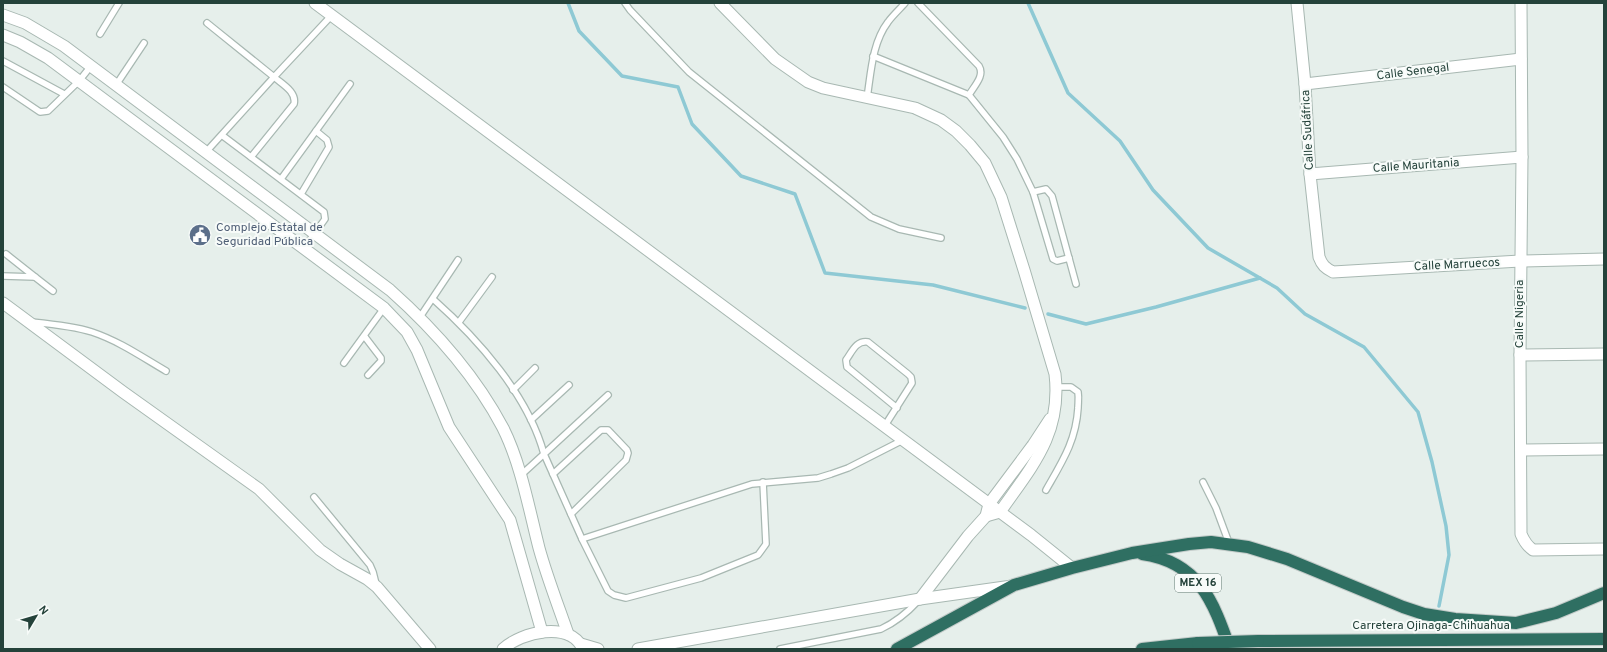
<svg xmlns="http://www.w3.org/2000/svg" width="1607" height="652" font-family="Overpass,sans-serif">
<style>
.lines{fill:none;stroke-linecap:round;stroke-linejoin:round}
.stream{stroke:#8ec9d4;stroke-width:3.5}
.lane-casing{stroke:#a8b8b2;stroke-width:8}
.street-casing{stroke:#a8b8b2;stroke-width:13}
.highway-casing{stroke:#c2cac8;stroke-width:14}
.lane{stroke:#fff;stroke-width:5.5}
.street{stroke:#fff;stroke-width:11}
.highway{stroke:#2f6f62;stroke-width:12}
.highway-bridge-casing{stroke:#c2cac8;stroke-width:14;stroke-linecap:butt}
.highway-bridge{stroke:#2f6f62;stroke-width:12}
.labels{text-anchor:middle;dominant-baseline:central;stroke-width:4;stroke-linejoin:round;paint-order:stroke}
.shield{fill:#f7fbf9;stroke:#637a73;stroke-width:1}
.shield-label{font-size:11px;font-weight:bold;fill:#24423a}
.street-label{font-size:12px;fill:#24423a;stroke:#f7fbf9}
.service-label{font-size:12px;fill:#4e5e75;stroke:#f7fbf9;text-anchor:start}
</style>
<rect width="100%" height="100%" fill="#e6efeb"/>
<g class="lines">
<g class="stream">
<polyline points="568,3 579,31 622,76 678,87 692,124 741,176 795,194 825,273 933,285 1025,308"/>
<polyline points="1028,3 1068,93 1120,141 1153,190 1208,248 1277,288 1305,314 1364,347 1418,412 1432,462 1446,526 1449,555 1439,606"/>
<polyline points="1048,314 1086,324 1156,307 1260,278"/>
</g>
<g class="lane-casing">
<g id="lane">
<polyline points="625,3 630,10 689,72 871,217 899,229 941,238"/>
<path d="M918,3L979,66C985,76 974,86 969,95L1003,137L1017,159L1033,192L1046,189L1052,196L1076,284"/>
<polyline points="207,23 274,77 332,15"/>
<polyline points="100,34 119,3"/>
<polyline points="873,56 969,95"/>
<polyline points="3,61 64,94"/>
<polyline points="116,85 144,43"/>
<polyline points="3,87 40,112 48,111 79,81 91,66"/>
<path d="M867,98C871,73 872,43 888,22C893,15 900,9 905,3"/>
<polyline points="223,136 324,212 325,219 304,248"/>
<path d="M206,152L274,77C282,84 297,92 294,104L251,157"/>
<polyline points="281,179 350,84"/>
<polyline points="1033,192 1053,259 1057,261 1069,258"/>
<polyline points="301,194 329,147 327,140 316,131"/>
<polyline points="6,254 35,277"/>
<polyline points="3,276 35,277 53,291"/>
<path d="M433,299C478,339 528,395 544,454L521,475"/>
<polyline points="420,317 458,260"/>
<path d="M31,322C51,324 73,326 92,332C119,341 142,357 166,371"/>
<polyline points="459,322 492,277"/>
<polyline points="365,337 381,358 381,361 368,375"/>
<polyline points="344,363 384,308"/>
<polyline points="513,390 535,368"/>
<polyline points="608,395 544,454 582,539 608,591 614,595 626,598 701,578 758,555 766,544 763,482"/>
<polyline points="531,420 569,385"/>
<path d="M884,427L912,383L911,377L908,374L868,342C856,340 852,352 846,360L847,367L897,408"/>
<polyline points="553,474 601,430 608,430 627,450 628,453 626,460 571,514"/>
<polyline points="1203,482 1216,508 1229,543"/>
<path d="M1046,490C1062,462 1076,441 1078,408C1078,403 1079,398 1078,392L1071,387H1056"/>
<polyline points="314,497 370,565 373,572 376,584"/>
<polyline points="582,539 752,484 818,478 831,474 848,468 903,440"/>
<path d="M780,649L881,629C896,622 907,613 918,601"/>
</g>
</g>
<g class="street-casing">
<g id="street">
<polyline points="315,3 1031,535 1072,568"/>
<path d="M720,3L775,59L808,82L823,88L915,108L941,120L956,131L970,145L985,163L1001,197L1024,270L1055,374C1062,434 1032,466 1000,512L986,516"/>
<path d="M1297,3L1305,84L1310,174L1319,257C1322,265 1325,268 1333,272L1520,261L1604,259"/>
<path d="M1521,3L1522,157L1520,355L1521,534C1524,541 1527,546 1533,550L1604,549"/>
<path d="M3,15L25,23L64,46L390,290C435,330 475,375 503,428C521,464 529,509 539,548C547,577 558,605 568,634"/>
<polyline points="3,35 20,42 48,58 384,308 407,332 417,350 449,427 510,520 542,632"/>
<polyline points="1305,84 1521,59"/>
<polyline points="1310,174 1522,157"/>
<polyline points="3,303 123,392 259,489 320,550 340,564 367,579 377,587 430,649"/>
<polyline points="1520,355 1604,354"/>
<polyline points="1521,450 1604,449"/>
<polyline points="920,599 968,536 986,516 989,504 1033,445 1050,419"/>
<polyline points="581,644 598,649"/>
<path d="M503,649C521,632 570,620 583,649"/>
<polyline points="638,649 920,599 1012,586"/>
</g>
</g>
<g class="highway-casing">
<g id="highway">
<path d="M1142,554C1199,562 1213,601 1230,649"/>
<polyline points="1258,641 1604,639"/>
<polyline points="897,649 1014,585 1072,568 1132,553 1189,544 1211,542 1248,547 1287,559 1403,607 1424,614 1455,619 1516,623 1556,613 1604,593"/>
<polyline points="1142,649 1198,643"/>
</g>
</g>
<use href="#lane" class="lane"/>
<use href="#street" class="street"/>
<use href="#highway" class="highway"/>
<g class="highway-bridge-casing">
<polyline id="highway-bridge" points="1198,643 1258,641"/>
</g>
<use href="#highway-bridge" class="highway-bridge"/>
</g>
<defs>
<g id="civic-disc" transform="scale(1.15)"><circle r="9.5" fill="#5c6f8a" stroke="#f7fbf9"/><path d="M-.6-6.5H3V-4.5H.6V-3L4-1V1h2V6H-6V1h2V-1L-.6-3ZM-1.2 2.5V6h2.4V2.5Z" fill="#fff"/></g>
</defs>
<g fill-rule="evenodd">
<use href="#civic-disc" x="200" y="235"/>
</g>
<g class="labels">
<rect class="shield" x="1175" y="574" width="46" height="18" rx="3"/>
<g class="shield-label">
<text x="1198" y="583">MEX 16</text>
</g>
<g class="street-label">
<text transform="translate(1413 72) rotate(-7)">Calle Senegal</text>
<text transform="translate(1308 130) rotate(-93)">Calle Sudáfrica</text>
<text transform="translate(1416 166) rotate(-4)">Calle Mauritania</text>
<text transform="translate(1457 265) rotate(-3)">Calle Marruecos</text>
<text transform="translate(1520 314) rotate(-90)">Calle Nigeria</text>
<text x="1431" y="626">Carretera Ojinaga-Chihuahua</text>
</g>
<g class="service-label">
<text x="216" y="228">Complejo Estatal de<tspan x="216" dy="14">Seguridad Pública</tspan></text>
</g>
</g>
<rect width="1607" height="652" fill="none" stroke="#24423a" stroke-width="8"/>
<g transform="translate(36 616) rotate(52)" stroke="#f7fbf9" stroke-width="3" paint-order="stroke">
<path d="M0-3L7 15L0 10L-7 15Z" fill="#24423a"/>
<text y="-6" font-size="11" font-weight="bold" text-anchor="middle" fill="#24423a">N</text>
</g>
</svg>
